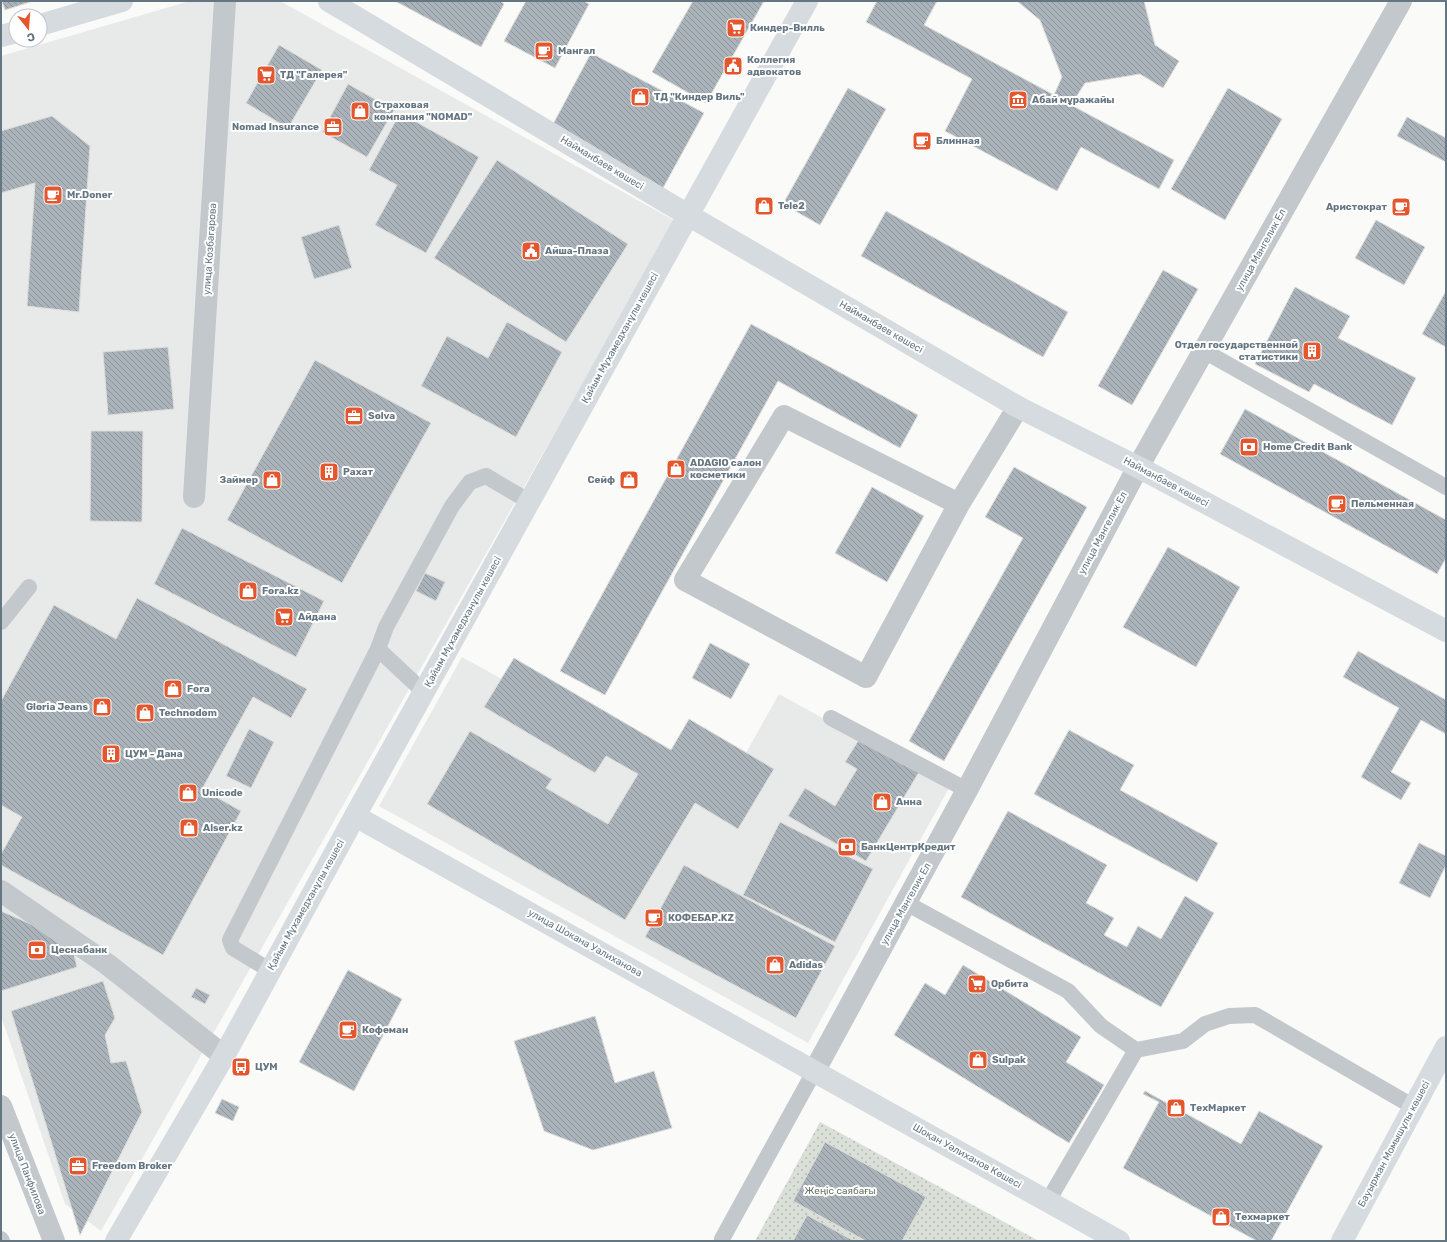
<svg xmlns="http://www.w3.org/2000/svg" width="1447" height="1242" font-family="Rubik,sans-serif">
<style>
.built{fill:#e8e9e9}
.park{fill:url(#park-dots)}
.building{fill:url(#building-back-hatch);stroke:#dcdcda}
.lines{fill:none;stroke-linecap:round;stroke-linejoin:round}
.lane{stroke:#c3c8cc;stroke-width:16}
.street{stroke:#c3c8cc;stroke-width:22}
.secondary{stroke:#d6dbdf;stroke-width:22}
.labels{text-anchor:middle;dominant-baseline:central;stroke-width:4;stroke-linejoin:round;paint-order:stroke}
.poi-label{font-size:10px;font-weight:bold;fill:#657683;stroke:#fff;text-anchor:start}
.street-label{font-size:10px;fill:#657683;stroke:#fff}
.park-label{font-size:10px;fill:#687a64;stroke:#fff}
</style>
<defs>
<pattern id="park-dots" width="8" height="8" patternUnits="userSpaceOnUse"><rect width="8" height="8" fill="#dadfd7"/><path d="M2 2h.1M6 6h.1" fill="none" stroke="#b4b9b4" stroke-width="1.8" stroke-linecap="round"/></pattern>
<pattern id="building-back-hatch" width="6" height="6" patternUnits="userSpaceOnUse"><rect width="6" height="6" fill="#aab3b9"/><path d="M-1 5l2 2M0 0l6 6M5-1l2 2" fill="none" stroke="#8e969c"/></pattern>
</defs>
<rect width="100%" height="100%" fill="#fafaf8"/>
<g class="built">
<polygon points="190,1 280,1 675,221 101,1231 65,1204 1,1016 1,56"/>
<polygon points="462,657 720,799 779,694 949,788 808,1043 379,806"/>
</g>
<polygon class="park" points="820,1122 1039,1241 755,1241"/>
<g class="building">
<polygon points="2,1 33,1 5,10"/>
<polygon points="395,1 500,1 504,4 481,47"/>
<polygon points="526,1 583,1 589,4 555,68 504,41"/>
<polygon points="693,1 764,1 706,103 652,72"/>
<polygon points="877,1 937,1 924,25 1054,95 1062,77 1040,20 1017,1 1144,1 1155,45 1179,61 1163,88 1140,74 1085,83 1071,105 1174,160 1159,189 1081,147 1057,191 945,131 972,79 866,22"/>
<polygon points="279,45 322,70 288,128 246,103"/>
<polygon points="591,53 704,113 663,188 551,128"/>
<polygon points="348,84 394,110 367,157 322,132"/>
<polygon points="848,88 886,109 820,225 783,204"/>
<polygon points="1228,88 1282,119 1225,220 1171,189"/>
<polygon points="400,113 479,157 426,253 375,225 397,185 369,170"/>
<polygon points="52,116 90,146 79,312 27,306 35,183 1,193 1,131"/>
<polygon points="1407,117 1446,138 1446,162 1397,136"/>
<polygon points="497,160 628,244 566,342 434,258"/>
<polygon points="886,211 1068,312 1043,357 861,256"/>
<polygon points="1376,220 1425,247 1404,285 1355,258"/>
<polygon points="339,225 352,268 314,279 301,237"/>
<polygon points="1163,270 1198,289 1132,405 1098,386"/>
<polygon points="1295,287 1350,316 1338,338 1416,378 1392,425 1314,384 1309,392 1255,364"/>
<polygon points="1446,291 1446,347 1422,334"/>
<polygon points="507,322 562,352 516,437 421,386 447,336 488,358"/>
<polygon points="751,324 918,415 900,448 778,381 605,695 560,671"/>
<polygon points="168,347 174,409 108,415 103,352"/>
<polygon points="315,360 431,423 342,583 227,520"/>
<polygon points="1245,409 1446,520 1446,558 1437,574 1220,454"/>
<polygon points="91,431 143,431 142,522 90,521"/>
<polygon points="1014,467 1087,507 944,761 909,741 1023,538 985,517"/>
<polygon points="872,487 924,516 887,582 835,553"/>
<polygon points="182,528 324,601 296,657 154,584"/>
<polygon points="1168,547 1240,587 1196,667 1123,627"/>
<polygon points="425,573 445,582 436,601 416,591"/>
<polygon points="137,598 307,689 291,718 253,697 202,789 241,811 163,955 1,865 1,854 22,817 1,805 1,701 54,605 116,639"/>
<polygon points="710,643 750,664 731,699 692,678"/>
<polygon points="1358,651 1446,700 1446,734 1421,720 1391,772 1411,783 1401,800 1361,777 1399,708 1343,677"/>
<polygon points="514,658 671,750 689,719 774,769 738,829 695,803 625,920 427,804 470,731 552,779 546,788 608,824 638,774 606,756 595,773 484,707"/>
<polygon points="249,729 274,742 251,788 226,776"/>
<polygon points="1069,730 1134,765 1120,790 1218,843 1197,882 1034,794"/>
<polygon points="860,738 919,772 866,861 788,816 805,788 835,806 857,769 845,762"/>
<polygon points="1008,811 1107,865 1086,903 1114,918 1104,935 1127,947 1138,926 1161,939 1185,896 1214,913 1161,1007 961,897"/>
<polygon points="780,822 873,869 835,942 743,895"/>
<polygon points="1419,843 1446,856 1446,865 1430,898 1399,883"/>
<polygon points="684,865 835,946 796,1018 645,937"/>
<polygon points="1,911 71,942 77,967 1,991"/>
<polygon points="963,965 1081,1037 1066,1062 1104,1085 1069,1143 894,1035 925,983 945,995"/>
<polygon points="348,970 402,999 354,1091 299,1062"/>
<polygon points="103,981 115,1018 105,1035 111,1063 126,1061 142,1112 80,1235 11,1011"/>
<polygon points="196,988 210,995 205,1004 191,997"/>
<polygon points="595,1016 615,1083 654,1071 672,1128 593,1150 544,1131 514,1041"/>
<polygon points="1145,1091 1241,1144 1259,1111 1323,1146 1271,1241 1257,1241 1123,1168 1159,1102 1143,1094"/>
<polygon points="222,1099 239,1107 233,1121 215,1113"/>
<polygon points="825,1142 926,1197 902,1241 866,1241 793,1201"/>
<polygon points="807,1215 854,1241 793,1241"/>
</g>
<g class="lines">
<g class="lane">
<polyline points="1204,351 1446,487"/>
<polyline points="1,622 29,587"/>
<polyline points="378,649 424,692"/>
<polyline points="831,718 967,790"/>
<polyline points="906,903 1068,991 1101,1026 1136,1050 1183,1041 1205,1024 1229,1016 1255,1015 1414,1107"/>
<polyline points="271,971 233,948 230,940 378,649 386,627 452,506 470,482 486,476 530,502"/>
<polyline points="1048,1201 1136,1050"/>
<polyline points="1,1239 2,1241"/>
<polyline points="722,1239 815,1070"/>
</g>
<g class="street">
<polyline points="194,497 225,1"/>
<polyline points="959,504 866,677 685,580 784,416 959,504 1018,407"/>
<polyline points="1,891 107,964 224,1056"/>
<polyline points="815,1070 967,790 1138,467 1401,1"/>
<polyline points="1,1106 54,1241"/>
</g>
<g class="secondary">
<polyline points="329,1 688,215 1018,407 1138,467 1446,631"/>
<polyline points="40,25 122,1"/>
<polyline points="1,36 16,32"/>
<polyline points="355,816 1119,1241"/>
<polyline points="116,1241 224,1056 355,816 807,1"/>
<polyline points="1342,1241 1446,1047"/>
</g>
</g>
<defs>
<g id="supermarket-square" transform="scale(1)"><rect x="-9" y="-9" width="18" height="18" rx="4" fill="#e4572e" stroke="#fff"/><path d="M-6-5.5h2.5l.6 2H6L4.5 2H-2.5L-4.4-4H-6ZM-1.5 3.2a1.3 1.3 0 1 0 .1 0ZM3 3.2a1.3 1.3 0 1 0 .1 0Z" fill="#fff"/></g>
<g id="cafe-square" transform="scale(1)"><rect x="-9" y="-9" width="18" height="18" rx="4" fill="#e4572e" stroke="#fff"/><path d="M-5.5-4.5H6V0H3Q3 3.5 0 3.5H-2.5Q-5.5 3.5-5.5 0ZM3-3.2v2h1.7v-2ZM-6 4.5H4V6H-6Z" fill="#fff"/></g>
<g id="civic-square" transform="scale(1)"><rect x="-9" y="-9" width="18" height="18" rx="4" fill="#e4572e" stroke="#fff"/><path d="M-.6-6.5H3V-4.5H.6V-3L4-1V1h2V6H-6V1h2V-1L-.6-3ZM-1.2 2.5V6h2.4V2.5Z" fill="#fff"/></g>
<g id="shop-square" transform="scale(1)"><rect x="-9" y="-9" width="18" height="18" rx="4" fill="#e4572e" stroke="#fff"/><path d="M-5-2.5h2.3a2.7 3.5 0 0 1 5.4 0H5L5.5 6h-11ZM-1.5-2.5h3a1.5 2.3 0 0 0-3 0Z" fill="#fff"/></g>
<g id="museum-square" transform="scale(1)"><rect x="-9" y="-9" width="18" height="18" rx="4" fill="#e4572e" stroke="#fff"/><path d="M0-6L6-3V-2H-6V-3ZM-5-1h2V3h-2ZM-1-1h2V3h-2ZM3-1h2V3H3ZM-6 4H6V6H-6Z" fill="#fff"/></g>
<g id="office-square" transform="scale(1)"><rect x="-9" y="-9" width="18" height="18" rx="4" fill="#e4572e" stroke="#fff"/><path d="M-6-3h4V-5.5h4V-3h4V5H-6ZM-1-4.5V-3h2v-1.5ZM-6 0V1H6V0Z" fill="#fff"/></g>
<g id="building-square" transform="scale(1)"><rect x="-9" y="-9" width="18" height="18" rx="4" fill="#e4572e" stroke="#fff"/><path d="M-4-6H4V6H1V3H-1V6H-4ZM-2.5-4.3h1.7v1.8h-1.7ZM.8-4.3h1.7v1.8H.8ZM-2.5-1h1.7V.8h-1.7ZM.8-1h1.7V.8H.8Z" fill="#fff"/></g>
<g id="bank-square" transform="scale(1)"><rect x="-9" y="-9" width="18" height="18" rx="4" fill="#e4572e" stroke="#fff"/><path d="M-6-4H6V4H-6ZM0-2.3a2.3 2.3 0 1 0 0 4.6a2.3 2.3 0 1 0 0-4.6Z" fill="#fff"/></g>
<g id="bus-square" transform="scale(1)"><rect x="-9" y="-9" width="18" height="18" rx="4" fill="#e4572e" stroke="#fff"/><path d="M-5-6H5V4H4V6H2V4H-2V6H-4V4H-5ZM-3.5-4V0h7V-4ZM-3.5 1.2v1.5H-2V1.2ZM2 1.2v1.5H3.5V1.2Z" fill="#fff"/></g>
</defs>
<g fill-rule="evenodd">
<use href="#supermarket-square" x="736" y="28"/>
<use href="#cafe-square" x="544" y="51"/>
<use href="#civic-square" x="733" y="66"/>
<use href="#supermarket-square" x="266" y="75"/>
<use href="#shop-square" x="640" y="97"/>
<use href="#museum-square" x="1018" y="100"/>
<use href="#shop-square" x="360" y="111"/>
<use href="#office-square" x="333" y="127"/>
<use href="#cafe-square" x="922" y="141"/>
<use href="#cafe-square" x="53" y="195"/>
<use href="#shop-square" x="764" y="206"/>
<use href="#cafe-square" x="1401" y="207"/>
<use href="#civic-square" x="531" y="251"/>
<use href="#building-square" x="1312" y="351"/>
<use href="#office-square" x="354" y="416"/>
<use href="#bank-square" x="1249" y="447"/>
<use href="#shop-square" x="676" y="469"/>
<use href="#building-square" x="329" y="472"/>
<use href="#shop-square" x="272" y="480"/>
<use href="#shop-square" x="629" y="480"/>
<use href="#cafe-square" x="1337" y="504"/>
<use href="#shop-square" x="248" y="591"/>
<use href="#supermarket-square" x="284" y="617"/>
<use href="#shop-square" x="173" y="689"/>
<use href="#shop-square" x="102" y="707"/>
<use href="#shop-square" x="145" y="713"/>
<use href="#building-square" x="111" y="754"/>
<use href="#shop-square" x="188" y="793"/>
<use href="#shop-square" x="882" y="802"/>
<use href="#shop-square" x="189" y="828"/>
<use href="#bank-square" x="847" y="847"/>
<use href="#cafe-square" x="654" y="918"/>
<use href="#bank-square" x="37" y="950"/>
<use href="#shop-square" x="775" y="965"/>
<use href="#supermarket-square" x="977" y="984"/>
<use href="#cafe-square" x="348" y="1030"/>
<use href="#shop-square" x="978" y="1060"/>
<use href="#bus-square" x="241" y="1067"/>
<use href="#shop-square" x="1176" y="1108"/>
<use href="#office-square" x="78" y="1166"/>
<use href="#shop-square" x="1221" y="1217"/>
</g>
<g class="labels">
<g class="poi-label">
<text x="750" y="28">Киндер-Вилль</text>
<text x="558" y="51">Мангал</text>
<text x="747" y="60">Коллегия<tspan x="747" dy="12">адвокатов</tspan></text>
<text x="280" y="75">ТД "Галерея"</text>
<text x="654" y="97">ТД "Киндер Виль"</text>
<text x="1032" y="100">Абай мұражайы</text>
<text x="374" y="105">Страховая<tspan x="374" dy="12">компания "NOMAD"</tspan></text>
<text x="319" y="127" text-anchor="end">Nomad Insurance</text>
<text x="936" y="141">Блинная</text>
<text x="67" y="195">Mr.Doner</text>
<text x="778" y="206">Tele2</text>
<text x="1387" y="207" text-anchor="end">Аристократ</text>
<text x="545" y="251">Айша-Плаза</text>
<text x="1298" y="345" text-anchor="end">Отдел государственной<tspan x="1298" dy="12">статистики</tspan></text>
<text x="368" y="416">Solva</text>
<text x="1263" y="447">Home Credit Bank</text>
<text x="690" y="463">ADAGIO салон<tspan x="690" dy="12">косметики</tspan></text>
<text x="343" y="472">Рахат</text>
<text x="258" y="480" text-anchor="end">Займер</text>
<text x="615" y="480" text-anchor="end">Сейф</text>
<text x="1351" y="504">Пельменная</text>
<text x="262" y="591">Fora.kz</text>
<text x="298" y="617">Айдана</text>
<text x="187" y="689">Fora</text>
<text x="88" y="707" text-anchor="end">Gloria Jeans</text>
<text x="159" y="713">Technodom</text>
<text x="125" y="754">ЦУМ - Дана</text>
<text x="202" y="793">Unicode</text>
<text x="896" y="802">Анна</text>
<text x="203" y="828">Alser.kz</text>
<text x="861" y="847">БанкЦентрКредит</text>
<text x="668" y="918">КОФЕБАР.KZ</text>
<text x="51" y="950">Цеснабанк</text>
<text x="789" y="965">Adidas</text>
<text x="991" y="984">Орбита</text>
<text x="362" y="1030">Кофеман</text>
<text x="992" y="1060">Sulpak</text>
<text x="255" y="1067">ЦУМ</text>
<text x="1190" y="1108">ТехМаркет</text>
<text x="92" y="1166">Freedom Broker</text>
<text x="1235" y="1217">Техмаркет</text>
</g>
<g class="street-label">
<text transform="translate(602 163) rotate(31)">Найманбаев көшесі</text>
<text transform="translate(210 249) rotate(-86)">улица Козбагарова</text>
<text transform="translate(1261 250) rotate(-61)">улица Мангелик Ел</text>
<text transform="translate(881 327) rotate(30)">Найманбаев көшесі</text>
<text transform="translate(620 338) rotate(-61)">Қайым Мұхамедханұлы көшесі</text>
<text transform="translate(1166 482) rotate(28)">Найманбаев көшесі</text>
<text transform="translate(1103 533) rotate(-62)">улица Мангелик Ел</text>
<text transform="translate(463 622) rotate(-61)">Қайым Мұхамедханұлы көшесі</text>
<text transform="translate(906 904) rotate(-61)">улица Мангелик Ел</text>
<text transform="translate(306 905) rotate(-61)">Қайым Мұхамедханұлы көшесі</text>
<text transform="translate(585 943) rotate(29)">улица Шокана Уалиханова</text>
<text transform="translate(1394 1144) rotate(-62)">Бауыржан Момышұлы көшесі</text>
<text transform="translate(967 1156) rotate(29)">Шоқан Уәлиханов Көшесі</text>
<text transform="translate(27 1174) rotate(69)">улица Панфилова</text>
</g>
<g class="park-label">
<text x="840" y="1191">Жеңіс саябағы</text>
</g>
</g>
<rect width="1447" height="1242" fill="none" stroke="#657683" stroke-width="4"/>
<g transform="translate(28 28) rotate(163)"><circle r="19" fill="#ffffff" stroke="#c1c8cd"/>
<path d="M0-3L7 15L0 10L-7 15Z" fill="#e4572e"/>
<text y="-6" font-size="11" font-weight="bold" text-anchor="middle" fill="#657683">С</text>
</g>
</svg>
